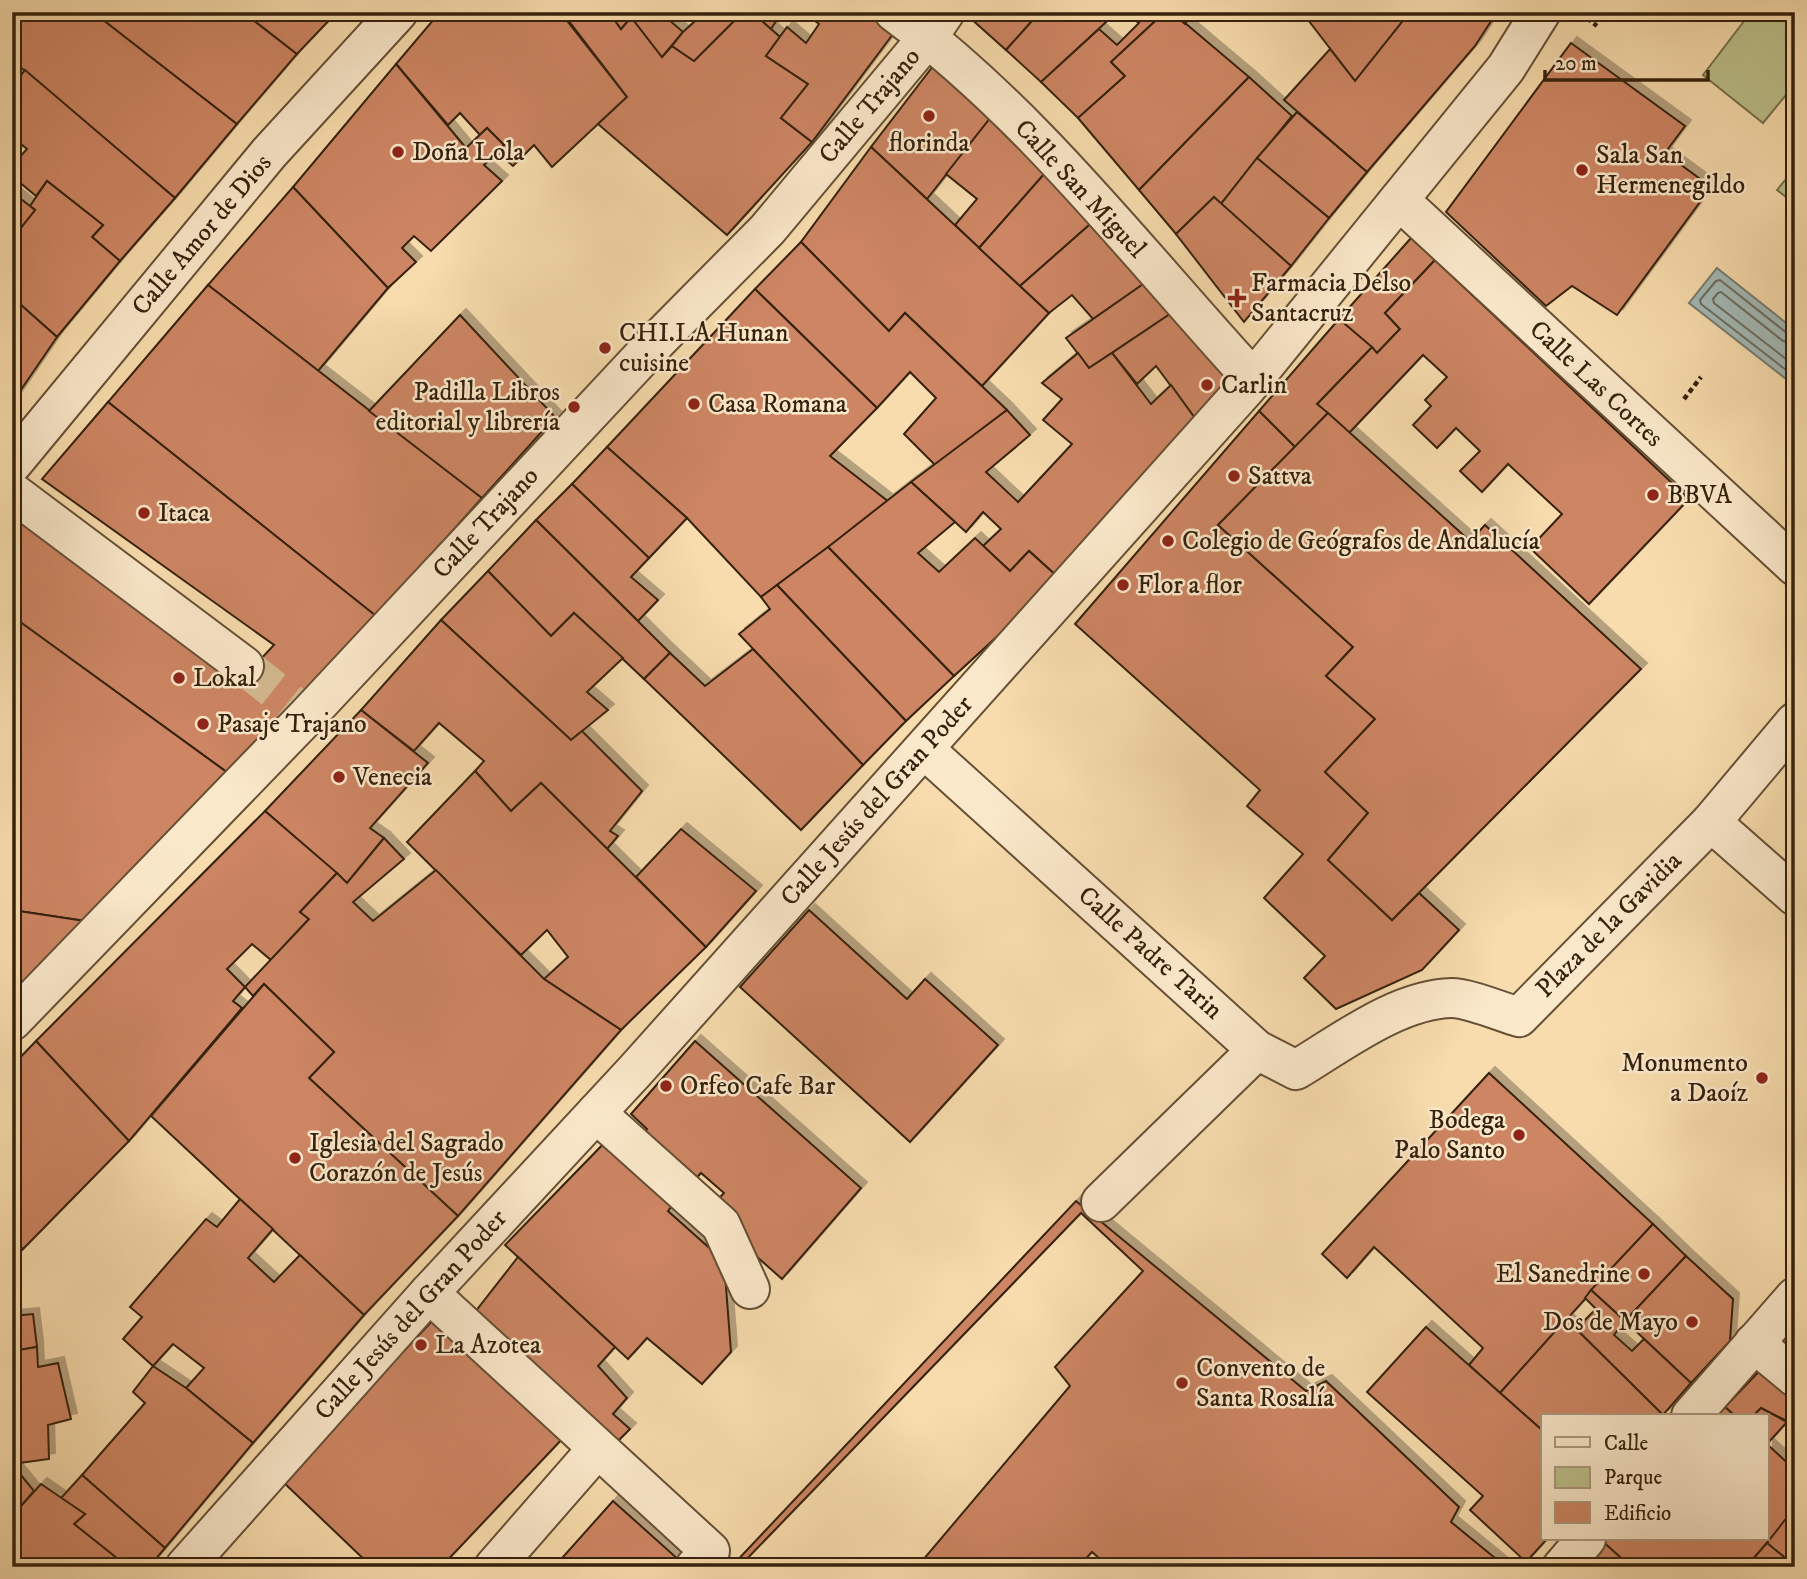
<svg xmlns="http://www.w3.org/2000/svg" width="1807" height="1579" font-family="'IM FELL DW Pica',serif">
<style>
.green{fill:#bcc08b;stroke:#78704c;stroke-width:2}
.water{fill:#a2b9b5;stroke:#767c72;stroke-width:2}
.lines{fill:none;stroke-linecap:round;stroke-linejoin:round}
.shore{stroke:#6c6d61;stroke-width:2}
.building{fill:#cd8563;stroke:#35210d;stroke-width:2;filter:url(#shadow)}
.street-tunnel{stroke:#d1b78d;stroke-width:38;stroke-dasharray:38 19;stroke-linecap:butt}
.street-casing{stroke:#665035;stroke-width:42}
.path{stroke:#35210d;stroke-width:4.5;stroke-dasharray:5 3.5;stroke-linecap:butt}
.street{stroke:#fae8ca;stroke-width:38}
.poi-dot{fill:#8f2418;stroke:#fae8ca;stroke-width:2.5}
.labels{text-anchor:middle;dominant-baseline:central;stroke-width:5;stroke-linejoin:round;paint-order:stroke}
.street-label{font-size:26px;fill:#35210d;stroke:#fae8ca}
.poi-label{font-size:26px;fill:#35210d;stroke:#fae8ca;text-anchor:start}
</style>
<defs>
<filter id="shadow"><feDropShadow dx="6" dy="-6" stdDeviation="0" flood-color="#0004"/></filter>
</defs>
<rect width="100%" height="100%" fill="#f8dcad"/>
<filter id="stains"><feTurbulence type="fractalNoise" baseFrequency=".00286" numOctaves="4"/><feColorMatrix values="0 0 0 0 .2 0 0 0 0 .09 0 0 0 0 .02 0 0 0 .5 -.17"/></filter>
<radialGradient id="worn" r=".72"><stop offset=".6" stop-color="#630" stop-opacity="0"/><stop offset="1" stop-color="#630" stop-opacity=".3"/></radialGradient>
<g class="green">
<polygon points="1751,12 1795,12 1795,84 1763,123 1703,75"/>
<polygon points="1795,168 1795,204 1777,190"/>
</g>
<polygon class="water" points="1717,268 1795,330 1795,386 1689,303"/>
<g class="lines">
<g class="shore">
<polyline points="1795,335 1788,334 1720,280 1716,281 1700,300 1701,304 1795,377"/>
<polyline points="1795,344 1783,341 1721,292 1718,293 1713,299 1714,303 1795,366"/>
</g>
</g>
<g class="building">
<polygon points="29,12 93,12 237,124 175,198 12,60 12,33"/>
<polygon points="93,12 243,12 297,54 237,124"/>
<polygon points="243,12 337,12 297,54"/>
<polygon points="440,12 560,12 627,97 552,167 534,145 513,166 497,152 504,145 487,128 480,135 460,113 448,125 396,64"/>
<polygon points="562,12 609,12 621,29 631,17 662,57 672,46 694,61 743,12 752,12 780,37 766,56 808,84 781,118 812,142 727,235 598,124 627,97"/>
<polygon points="609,12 660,12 683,32 662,57 631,17 621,29"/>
<polygon points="705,12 743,12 694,61 672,46 683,32"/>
<polygon points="752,12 782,12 771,29"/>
<polygon points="873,12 896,30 812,142 781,118 808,84 766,56 787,27 806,43 819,24 803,12"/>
<polygon points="971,12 1040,12 1006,50 968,16"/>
<polygon points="1040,12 1061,12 1065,17 1069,12 1117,12 1041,82 1006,50"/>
<polygon points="1123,12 1165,12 1111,62 1125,76 1078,118 1041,82 1099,29 1117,45 1139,23"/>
<polygon points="1165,12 1172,12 1249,77 1139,190 1078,118 1125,76 1111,62"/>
<polygon points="1172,12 1193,12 1185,24"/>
<polygon points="1302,12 1410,12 1355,81"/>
<polygon points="1410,12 1497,12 1475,46 1367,172 1284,100 1330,49 1355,81"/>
<polygon points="1571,43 1685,126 1665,153 1711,187 1617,315 1572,286 1546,306 1446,212"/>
<polygon points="940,57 995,112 927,199 871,147"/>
<polygon points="396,64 466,148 487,128 504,145 484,165 502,181 431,251 414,236 402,248 416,262 388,288 293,187"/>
<polygon points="25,70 175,198 120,261 92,237 103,225 47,181 36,196 12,176 12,166 27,149 12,137 12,86"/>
<polygon points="1249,77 1292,116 1221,204 1214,197 1176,234 1139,190"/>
<polygon points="995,112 1052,165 979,248 955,225 977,199 946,174"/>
<polygon points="1297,112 1367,172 1329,218 1257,158"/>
<polygon points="871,147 1049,313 982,386 905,313 889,331 801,242"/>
<polygon points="1257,158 1329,218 1291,266 1221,204"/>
<polygon points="1052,165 1096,219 1020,286 979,248"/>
<polygon points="47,181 103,225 92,237 120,261 57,337 12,297 12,239 35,210 30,206"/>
<polygon points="293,187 388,288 318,371 208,285"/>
<polygon points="12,192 35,210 12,239"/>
<polygon points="1214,197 1291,266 1244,322 1176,234"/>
<polygon points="1096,219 1149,280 1093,319 1072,295 1049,313 1020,286"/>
<polygon points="1411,238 1435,260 1385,313 1400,329 1377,353 1339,319"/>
<polygon points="801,242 889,331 905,313 1007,410 935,465 904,434 936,398 910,372 877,408 755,289"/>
<polygon points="1435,260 1689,499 1589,604 1530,548 1562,514 1508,464 1482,492 1460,471 1480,451 1456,428 1437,448 1413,425 1431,406 1425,400 1447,377 1423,355 1349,433 1317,404 1372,347 1377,353 1400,329 1385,313"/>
<polygon points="1149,280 1173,312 1089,368 1066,338"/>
<polygon points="208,285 482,498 376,616 108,402"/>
<polygon points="755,289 877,408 830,456 889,502 761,597 687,518 607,447"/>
<polygon points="12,297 57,337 12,403"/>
<polygon points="1173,312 1237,379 1197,421 1156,366 1137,384 1112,353"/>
<polygon points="460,315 555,417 482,498 369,411"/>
<polygon points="1339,319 1372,347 1317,404 1328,413 1295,447 1259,411"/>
<polygon points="1078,353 1089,368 1112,353 1151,404 1171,385 1197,421 1060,579 1029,551 1010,571 983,546 1001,529 983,512 966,532 911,482 1007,410 1030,435 986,472 1018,502 1072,444 1043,420 1062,399 1042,383"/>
<polygon points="108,402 376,616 228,773 12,616 12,511 242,679 274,645 42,479"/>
<polygon points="1259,411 1295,447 1218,525 1353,647 1326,676 1375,719 1325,772 1368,813 1328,860 1392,920 1419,893 1459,930 1422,970 1336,1009 1304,978 1325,956 1264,898 1303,854 1247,806 1260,790 1075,624"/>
<polygon points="1328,413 1470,541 1485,525 1641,669 1392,920 1328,860 1368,813 1325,772 1375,719 1326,676 1353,647 1218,525"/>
<polygon points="607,447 687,518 649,558 572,484"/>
<polygon points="911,482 955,522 918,553 939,572 975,538 1010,571 1029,551 1060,579 954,676 828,547"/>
<polygon points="572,484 649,558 631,577 658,600 638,621 536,520"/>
<polygon points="536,520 670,653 644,679 574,613 551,636 488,571"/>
<polygon points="828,547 954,676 906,721 777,585"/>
<polygon points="488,571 551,636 574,613 623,658 587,692 608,710 571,740 441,620"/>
<polygon points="777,585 906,721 863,765 739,634 770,609 761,597"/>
<polygon points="12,616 228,773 85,921 12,910"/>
<polygon points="441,620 571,740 582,731 642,791 610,831 618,836 607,849 541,783 511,811 475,771 484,761 439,723 414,751 361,710"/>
<polygon points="753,649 863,765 801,830 644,679 670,653 705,686"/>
<polygon points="361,710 428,763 370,828 384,838 347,883 265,811"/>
<polygon points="475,771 511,811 541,783 706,947 621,1030 544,979 568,957 547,930 521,955 407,842"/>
<polygon points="265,811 337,873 300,912 309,919 271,960 252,944 227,969 245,987 233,1001 242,1008 129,1141 36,1041"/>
<polygon points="681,829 756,891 706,947 636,877"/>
<polygon points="384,838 404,859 353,902 373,921 436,870 544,979 621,1030 458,1216 309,1078 334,1052 264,984 253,996 245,987 309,919 300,912 337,873 347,883"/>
<polygon points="12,910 85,921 12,996"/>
<polygon points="809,910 907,999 925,979 998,1045 910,1142 740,987"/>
<polygon points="264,984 334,1052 309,1078 458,1216 364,1315 151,1116"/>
<polygon points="36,1041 129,1141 23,1249 12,1239 12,1066"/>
<polygon points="695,1041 861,1188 782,1279 738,1240 710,1208 724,1193 701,1173 685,1190 633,1144 647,1129 631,1114"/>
<polygon points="1489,1073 1653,1224 1500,1393 1469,1365 1483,1348 1374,1247 1347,1278 1322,1254"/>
<polygon points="614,1133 681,1194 668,1211 724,1261 731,1352 702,1384 647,1338 628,1359 505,1245"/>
<polygon points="240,1199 273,1229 248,1258 274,1282 300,1255 364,1315 253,1443 186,1388 204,1368 173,1344 153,1366 123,1339 142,1317 130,1307 206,1219 217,1227"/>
<polygon points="1076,1201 1306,1391 1326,1381 1459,1507 1451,1522 1506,1567 1109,1567 1092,1552 1078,1567 917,1567 1070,1386 1055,1367 1143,1271 1081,1213 739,1567 731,1567"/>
<polygon points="1653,1224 1686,1256 1625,1321 1591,1290"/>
<polygon points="12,1239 23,1249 12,1260"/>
<polygon points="1686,1256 1733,1299 1730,1341 1691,1383 1625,1321"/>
<polygon points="518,1257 615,1347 598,1366 627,1398 613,1414 630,1429 611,1448 472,1316"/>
<polygon points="1591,1290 1625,1321 1614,1335 1632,1351 1644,1339 1691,1383 1663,1415 1576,1329 1596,1309 1585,1298"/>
<polygon points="33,1314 37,1347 12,1351 12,1316"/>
<polygon points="437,1316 564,1437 441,1567 372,1567 281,1480"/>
<polygon points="1566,1319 1663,1415 1662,1416 1543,1416 1543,1431 1500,1393"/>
<polygon points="1426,1327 1543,1431 1543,1539 1547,1539 1526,1562 1470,1510 1483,1496 1367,1392"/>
<polygon points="37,1347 38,1367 58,1363 71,1419 48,1425 49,1459 12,1464 12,1351"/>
<polygon points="1767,1363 1795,1387 1795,1425 1761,1408 1753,1416 1735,1416 1725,1407"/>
<polygon points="153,1366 186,1388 253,1443 165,1548 82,1475 145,1403 133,1392"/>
<polygon points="1725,1407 1735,1416 1716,1416"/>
<polygon points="1761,1408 1787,1422 1767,1444 1795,1470 1795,1507 1792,1514 1746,1567 1671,1567 1668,1564 1666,1567 1631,1567 1601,1540 1767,1539 1767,1416 1753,1416"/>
<polygon points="12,1464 34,1491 12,1516"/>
<polygon points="82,1475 165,1548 149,1567 128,1567 74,1524 85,1514 61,1498"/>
<polygon points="41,1484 85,1514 74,1524 128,1567 12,1567 12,1516"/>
<polygon points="613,1501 679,1560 673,1567 554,1567"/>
<polygon points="1795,1507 1795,1566 1767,1543"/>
<polygon points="1601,1540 1631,1567 1576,1567"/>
<polygon points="1767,1543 1795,1566 1795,1567 1746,1567"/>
</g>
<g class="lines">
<polyline class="street-tunnel" points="244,666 307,716"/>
<g class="street-casing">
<g id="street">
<path d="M894,12C1032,114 1138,254 1253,379"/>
<polyline points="1399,200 1795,566"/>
<polyline points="12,464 269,153 398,12"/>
<polyline points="12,492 244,666"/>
<path d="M924,749L1257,1050L1296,1070C1341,1043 1398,999 1452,998C1468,998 1502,1012 1519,1017L1711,822L1795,722"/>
<polyline points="1711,822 1795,896"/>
<polyline points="12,1021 307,716 656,342 767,230 928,37 945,12"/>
<polyline points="596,1113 721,1225 750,1289"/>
<polyline points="1101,1202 1257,1050"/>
<polyline points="429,1293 710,1551 695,1567"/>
<polyline points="1754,1343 1795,1377"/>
<polyline points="1691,1416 1795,1297"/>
<polyline points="185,1567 429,1293 635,1071 1247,387 1506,68 1541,12"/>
<polyline points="494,1567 597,1449"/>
<polyline points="1562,1567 1586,1539"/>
</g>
</g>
<g class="path">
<polyline points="1587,18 1597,26"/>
<polyline points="1684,399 1701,377"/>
</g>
<use href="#street" class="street"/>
</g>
<g class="poi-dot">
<circle cx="929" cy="116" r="7"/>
<circle cx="398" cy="152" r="7"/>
<circle cx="1582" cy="170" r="7"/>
<path d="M1233.5 287.5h7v7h7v7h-7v7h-7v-7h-7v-7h7z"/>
<circle cx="605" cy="348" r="7"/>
<circle cx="1207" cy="385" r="7"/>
<circle cx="694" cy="404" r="7"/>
<circle cx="574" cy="407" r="7"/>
<circle cx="1234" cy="476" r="7"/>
<circle cx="1653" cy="495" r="7"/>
<circle cx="144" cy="513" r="7"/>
<circle cx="1168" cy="541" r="7"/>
<circle cx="1123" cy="585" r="7"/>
<circle cx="179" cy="678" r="7"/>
<circle cx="203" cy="724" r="7"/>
<circle cx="339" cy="777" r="7"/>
<circle cx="1762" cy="1078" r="7"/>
<circle cx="666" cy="1086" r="7"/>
<circle cx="1519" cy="1135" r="7"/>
<circle cx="295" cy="1158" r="7"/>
<circle cx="1644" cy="1274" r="7"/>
<circle cx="1692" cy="1322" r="7"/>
<circle cx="421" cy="1345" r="7"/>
<circle cx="1182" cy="1383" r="7"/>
</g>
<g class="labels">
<g class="street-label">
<text transform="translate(870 106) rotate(-50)">Calle Trajano</text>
<text transform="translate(1080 189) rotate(47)">Calle San Miguel</text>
<text transform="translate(202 235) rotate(-50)">Calle Amor de Dios</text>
<text transform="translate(1596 384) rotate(43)">Calle Las Cortes</text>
<text transform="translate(486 523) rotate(-47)">Calle Trajano</text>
<text transform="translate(877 801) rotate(-48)">Calle Jesús del Gran Poder</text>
<text transform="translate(1609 925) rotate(-45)">Plaza de la Gavidia</text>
<text transform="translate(1150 953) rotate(42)">Calle Padre Tarin</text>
<text transform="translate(411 1315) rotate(-48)">Calle Jesús del Gran Poder</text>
</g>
<g class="poi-label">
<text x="929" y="143" text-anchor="middle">florinda</text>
<text x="412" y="152">Doña Lola</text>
<text x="1596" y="155">Sala San<tspan x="1596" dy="30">Hermenegildo</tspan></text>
<text x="1251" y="283">Farmacia Delso<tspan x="1251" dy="30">Santacruz</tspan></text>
<text x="619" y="333">CHI.LA Hunan<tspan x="619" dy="30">cuisine</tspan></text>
<text x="1221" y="385">Carlin</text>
<text x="560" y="392" text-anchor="end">Padilla Libros<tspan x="560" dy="30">editorial y librería</tspan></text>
<text x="708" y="404">Casa Romana</text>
<text x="1248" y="476">Sattva</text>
<text x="1667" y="495">BBVA</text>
<text x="158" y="513">Itaca</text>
<text x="1182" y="541">Colegio de Geógrafos de Andalucía</text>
<text x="1137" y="585">Flor a flor</text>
<text x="193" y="678">Lokal</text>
<text x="217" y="724">Pasaje Trajano</text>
<text x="353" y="777">Venecia</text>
<text x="1748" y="1063" text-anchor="end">Monumento<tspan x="1748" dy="30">a Daoíz</tspan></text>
<text x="680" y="1086">Orfeo Cafe Bar</text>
<text x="1505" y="1120" text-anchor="end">Bodega<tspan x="1505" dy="30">Palo Santo</tspan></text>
<text x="309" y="1143">Iglesia del Sagrado<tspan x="309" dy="30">Corazón de Jesús</tspan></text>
<text x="1630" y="1274" text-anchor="end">El Sanedrine</text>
<text x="1678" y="1322" text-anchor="end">Dos de Mayo</text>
<text x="435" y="1345">La Azotea</text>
<text x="1196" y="1368">Convento de<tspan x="1196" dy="30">Santa Rosalía</tspan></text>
</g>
</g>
<rect width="1807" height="1579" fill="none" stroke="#f8dcad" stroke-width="42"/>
<rect x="14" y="14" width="1779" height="1551" fill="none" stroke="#35210d" stroke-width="3.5"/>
<rect x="21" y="21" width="1765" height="1537" fill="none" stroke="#35210d" stroke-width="2"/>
<rect x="1541" y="1414" width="228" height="126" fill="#fae8ca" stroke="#ab987e" stroke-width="2"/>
<rect x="1555" y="1437" width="35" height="10" fill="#fae8ca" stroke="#ab987e" stroke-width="2"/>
<text x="1604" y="1450" font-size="21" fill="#35210d">Calle</text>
<rect x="1555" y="1467" width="35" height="21" fill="#bcc08b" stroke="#ab987e" stroke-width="2"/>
<text x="1604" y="1484" font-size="21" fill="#35210d">Parque</text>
<rect x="1555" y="1502" width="35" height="21" fill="#cd8563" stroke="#ab987e" stroke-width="2"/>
<text x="1604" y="1520" font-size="21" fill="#35210d">Edificio</text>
<path d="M1545 70v10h163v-10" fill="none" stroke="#35210d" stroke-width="3.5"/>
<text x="1555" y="70" font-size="21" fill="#35210d" stroke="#fae8ca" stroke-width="5" paint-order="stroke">20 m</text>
<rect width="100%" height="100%" filter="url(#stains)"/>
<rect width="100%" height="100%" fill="url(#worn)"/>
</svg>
